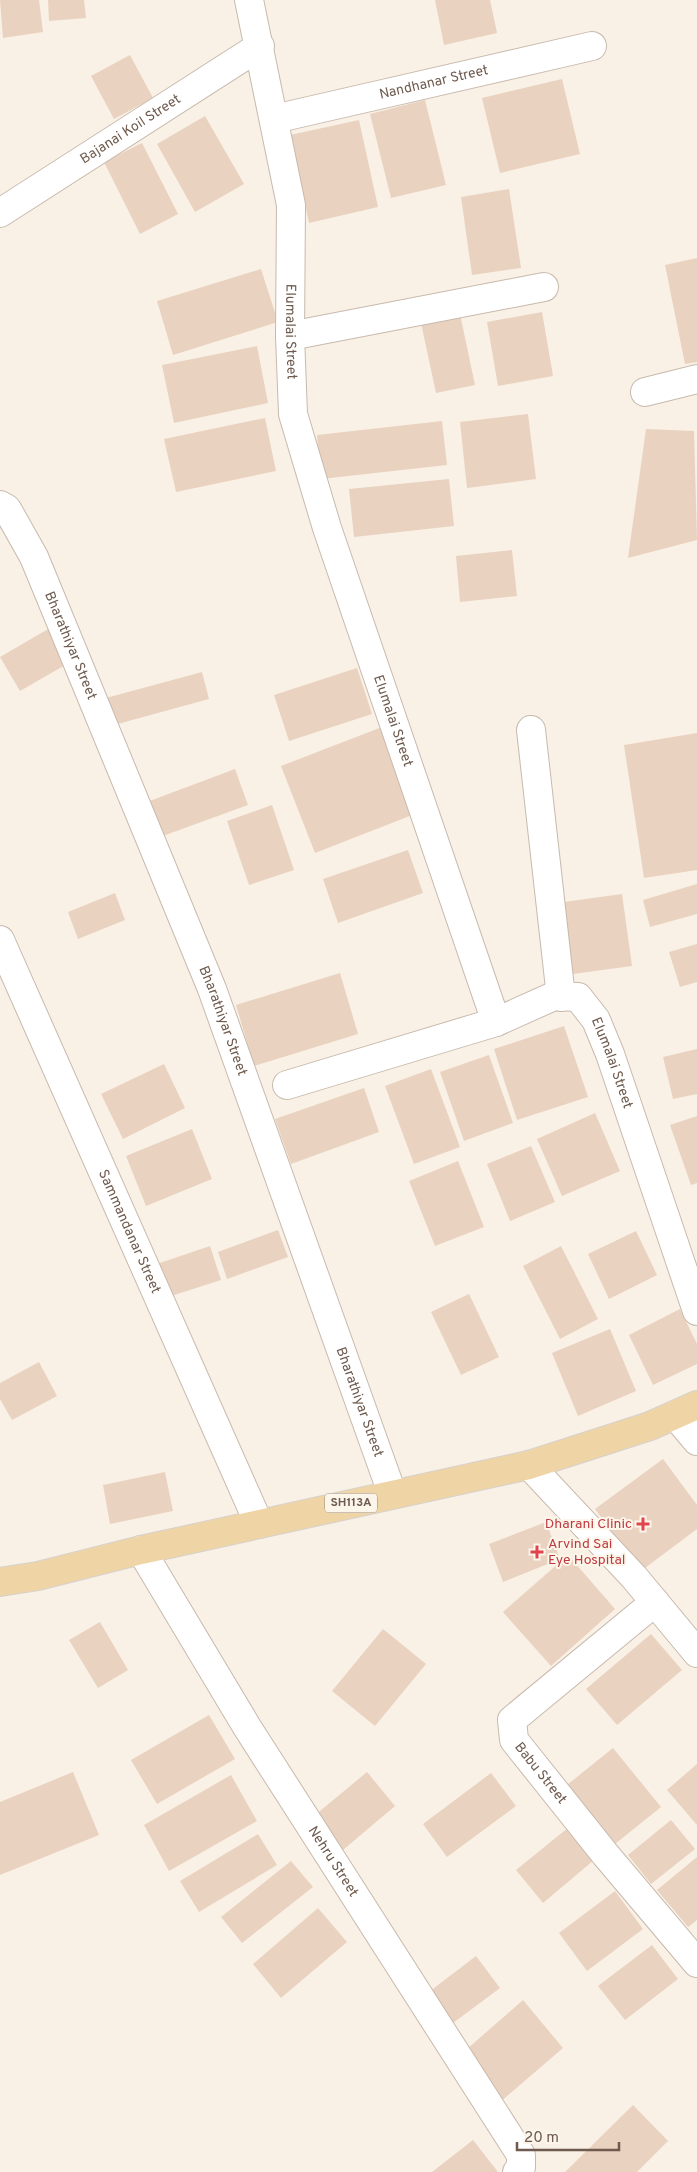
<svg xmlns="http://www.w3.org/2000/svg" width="697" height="2172" font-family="Overpass,sans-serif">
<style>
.building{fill:#ead2c0}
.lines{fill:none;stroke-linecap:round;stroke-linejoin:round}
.minor-casing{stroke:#c8b9ad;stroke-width:30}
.major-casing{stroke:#d6d1cd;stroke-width:30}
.minor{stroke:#fff;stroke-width:28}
.major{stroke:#efd5a6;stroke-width:28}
.health-dot{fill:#e0444e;stroke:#fcf6ea;stroke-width:2}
.labels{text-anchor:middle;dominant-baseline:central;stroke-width:4;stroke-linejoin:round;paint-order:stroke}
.shield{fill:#fcf6ea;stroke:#99897d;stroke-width:1}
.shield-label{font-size:12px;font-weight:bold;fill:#6e5a4e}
.street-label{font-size:14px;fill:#6e5a4e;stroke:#fcf6ea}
.health-label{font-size:14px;fill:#be3a42;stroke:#fcf6ea;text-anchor:end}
</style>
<rect width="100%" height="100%" fill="#f9f1e5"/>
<g class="building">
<polygon points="0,0 39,0 43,32 3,38"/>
<polygon points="48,0 84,0 86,18 49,21"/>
<polygon points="435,0 490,0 497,33 444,45"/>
<polygon points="130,55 153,98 114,119 91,76"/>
<polygon points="562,79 580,154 500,173 482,98"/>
<polygon points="425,100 446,185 391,198 370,114"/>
<polygon points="205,116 244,184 195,212 157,144"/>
<polygon points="359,120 378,207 309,223 290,135"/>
<polygon points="142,143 178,214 140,234 104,162"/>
<polygon points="509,189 521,268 472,275 461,197"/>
<polygon points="697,258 697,362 685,364 665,265"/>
<polygon points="261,269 278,322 173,355 157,301"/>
<polygon points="542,312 553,376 498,386 487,322"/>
<polygon points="460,314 475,385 436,393 421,323"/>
<polygon points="257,346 268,403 174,423 162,365"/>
<polygon points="528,414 536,479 467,488 460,422"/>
<polygon points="265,418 276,471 176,492 164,439"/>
<polygon points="442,421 447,465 321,479 317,435"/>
<polygon points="646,429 694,431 697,540 628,558"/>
<polygon points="449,479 454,526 354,537 349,489"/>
<polygon points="512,550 517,596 460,602 456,556"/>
<polygon points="55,625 74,660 20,691 0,657"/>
<polygon points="357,668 372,714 289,741 274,695"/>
<polygon points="202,672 209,699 114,725 106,698"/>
<polygon points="382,727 415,814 315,853 281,766"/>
<polygon points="697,733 697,870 644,878 624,745"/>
<polygon points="235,769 248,805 160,837 147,802"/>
<polygon points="272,805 294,870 249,885 227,821"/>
<polygon points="408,850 423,893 338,923 323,879"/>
<polygon points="697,884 697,914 650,927 643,900"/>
<polygon points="115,893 125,920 78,939 68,912"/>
<polygon points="622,894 632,966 573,974 564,902"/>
<polygon points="697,944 697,982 680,987 669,952"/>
<polygon points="340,973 358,1034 254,1066 236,1005"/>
<polygon points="564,1026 588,1097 517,1120 494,1049"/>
<polygon points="697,1049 697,1094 673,1099 663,1057"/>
<polygon points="489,1055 513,1123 464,1141 440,1072"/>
<polygon points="164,1064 185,1108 123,1139 101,1094"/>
<polygon points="431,1069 460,1147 414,1164 385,1086"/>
<polygon points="364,1088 379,1132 291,1164 275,1119"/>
<polygon points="595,1113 620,1171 562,1196 537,1139"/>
<polygon points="697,1116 697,1183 691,1185 670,1125"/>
<polygon points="192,1129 212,1179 146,1206 126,1156"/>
<polygon points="531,1146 555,1202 510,1221 487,1164"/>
<polygon points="458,1161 484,1227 435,1246 409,1181"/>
<polygon points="278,1230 288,1257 227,1279 218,1252"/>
<polygon points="636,1231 657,1275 609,1299 588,1254"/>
<polygon points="210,1246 221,1280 165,1298 154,1265"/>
<polygon points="561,1246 598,1319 560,1339 523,1266"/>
<polygon points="469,1294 499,1357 461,1375 431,1312"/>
<polygon points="680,1309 697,1344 697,1364 653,1385 629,1335"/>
<polygon points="610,1329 636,1391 578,1416 552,1353"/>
<polygon points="39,1362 57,1396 12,1420 0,1399 0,1383"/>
<polygon points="663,1459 697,1505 697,1529 641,1571 595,1509"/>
<polygon points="165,1472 173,1511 110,1524 103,1485"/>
<polygon points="546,1522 560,1559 503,1582 489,1544"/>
<polygon points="568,1555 615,1609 551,1666 503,1612"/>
<polygon points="100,1622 128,1670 98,1688 69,1640"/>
<polygon points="383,1629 426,1664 375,1726 332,1691"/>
<polygon points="651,1634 682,1670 617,1725 586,1689"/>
<polygon points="209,1715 235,1759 157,1804 131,1760"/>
<polygon points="613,1748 661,1807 610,1848 562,1789"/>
<polygon points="697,1764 697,1825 667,1790"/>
<polygon points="73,1772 99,1835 0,1875 0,1802"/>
<polygon points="367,1772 395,1806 337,1855 308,1821"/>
<polygon points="491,1773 516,1806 447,1857 423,1824"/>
<polygon points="231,1775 257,1821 169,1871 144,1825"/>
<polygon points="671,1820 695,1849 651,1884 628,1855"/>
<polygon points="574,1823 600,1855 543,1903 516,1870"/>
<polygon points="258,1834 277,1865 199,1912 180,1881"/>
<polygon points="697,1857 697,1920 688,1927 657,1890"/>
<polygon points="291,1861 313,1887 242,1943 221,1917"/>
<polygon points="615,1891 643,1929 587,1971 559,1933"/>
<polygon points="318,1908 347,1942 281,1998 253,1964"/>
<polygon points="652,1945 678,1979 625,2020 598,1986"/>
<polygon points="476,1956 500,1988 445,2029 421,1998"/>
<polygon points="523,2000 563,2048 499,2103 459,2056"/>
<polygon points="633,2105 668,2141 637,2172 565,2172"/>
<polygon points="473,2140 498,2172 432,2172"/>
</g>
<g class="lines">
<g class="minor-casing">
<g id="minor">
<path id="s1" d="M249,0L291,205L290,336L293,414L327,528L496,1022L554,996L578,997L596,1020L610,1054L697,1311"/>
<path id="s2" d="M274,119L592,46"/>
<path id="s3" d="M0,213L260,46"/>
<polyline points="290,336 544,287"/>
<polyline points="645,392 697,379"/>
<path id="s4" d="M0,505L7,509L34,557L212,989L392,1493"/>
<polyline points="531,730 561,997"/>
<path id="s5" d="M0,940L259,1524"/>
<polyline points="287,1085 496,1022"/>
<polyline points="675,1415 697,1441"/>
<polyline points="529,1465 634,1577 697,1653"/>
<path id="s6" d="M141,1550L247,1727L521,2155V2167L517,2172"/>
<path id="s7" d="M655,1602L512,1720L514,1740L605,1854L697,1963"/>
</g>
</g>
<g class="major-casing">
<polyline id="major" points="0,1582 38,1576 141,1550 529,1465 650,1426 697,1405"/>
</g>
<use href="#minor" class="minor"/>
<use href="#major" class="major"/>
</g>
<g class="health-dot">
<path d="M640.5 1516.5h5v5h5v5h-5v5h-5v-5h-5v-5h5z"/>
<path d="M534.5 1544.5h5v5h5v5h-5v5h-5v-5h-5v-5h5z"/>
</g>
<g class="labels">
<rect class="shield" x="325" y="1493.5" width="52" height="19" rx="4"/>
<g class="shield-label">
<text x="351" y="1503">SH113A</text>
</g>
<g class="street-label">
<text stroke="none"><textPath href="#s2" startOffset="164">Nandhanar Street</textPath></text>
<text stroke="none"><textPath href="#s3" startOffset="155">Bajanai Koil Street</textPath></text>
<text stroke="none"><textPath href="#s1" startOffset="336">Elumalai Street</textPath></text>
<text stroke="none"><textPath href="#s4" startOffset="159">Bharathiyar Street</textPath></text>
<text stroke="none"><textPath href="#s1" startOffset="741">Elumalai Street</textPath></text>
<text stroke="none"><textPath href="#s4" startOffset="564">Bharathiyar Street</textPath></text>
<text stroke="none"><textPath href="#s1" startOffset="1222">Elumalai Street</textPath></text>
<text stroke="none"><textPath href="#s5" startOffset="319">Sammandanar Street</textPath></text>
<text stroke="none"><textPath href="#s4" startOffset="969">Bharathiyar Street</textPath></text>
<text stroke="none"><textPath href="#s7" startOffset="248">Babu Street</textPath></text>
<text stroke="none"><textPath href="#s6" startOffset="366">Nehru Street</textPath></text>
</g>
<g class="health-label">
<text x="632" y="1524">Dharani Clinic</text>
<text x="548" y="1544" text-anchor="start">Arvind Sai<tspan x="548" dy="16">Eye Hospital</tspan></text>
</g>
</g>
<path d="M517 2142v8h102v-8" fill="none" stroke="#6e5a4e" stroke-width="2.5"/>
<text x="524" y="2142" font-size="15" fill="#6e5a4e" stroke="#fcf6ea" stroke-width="4" paint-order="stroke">20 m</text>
</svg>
